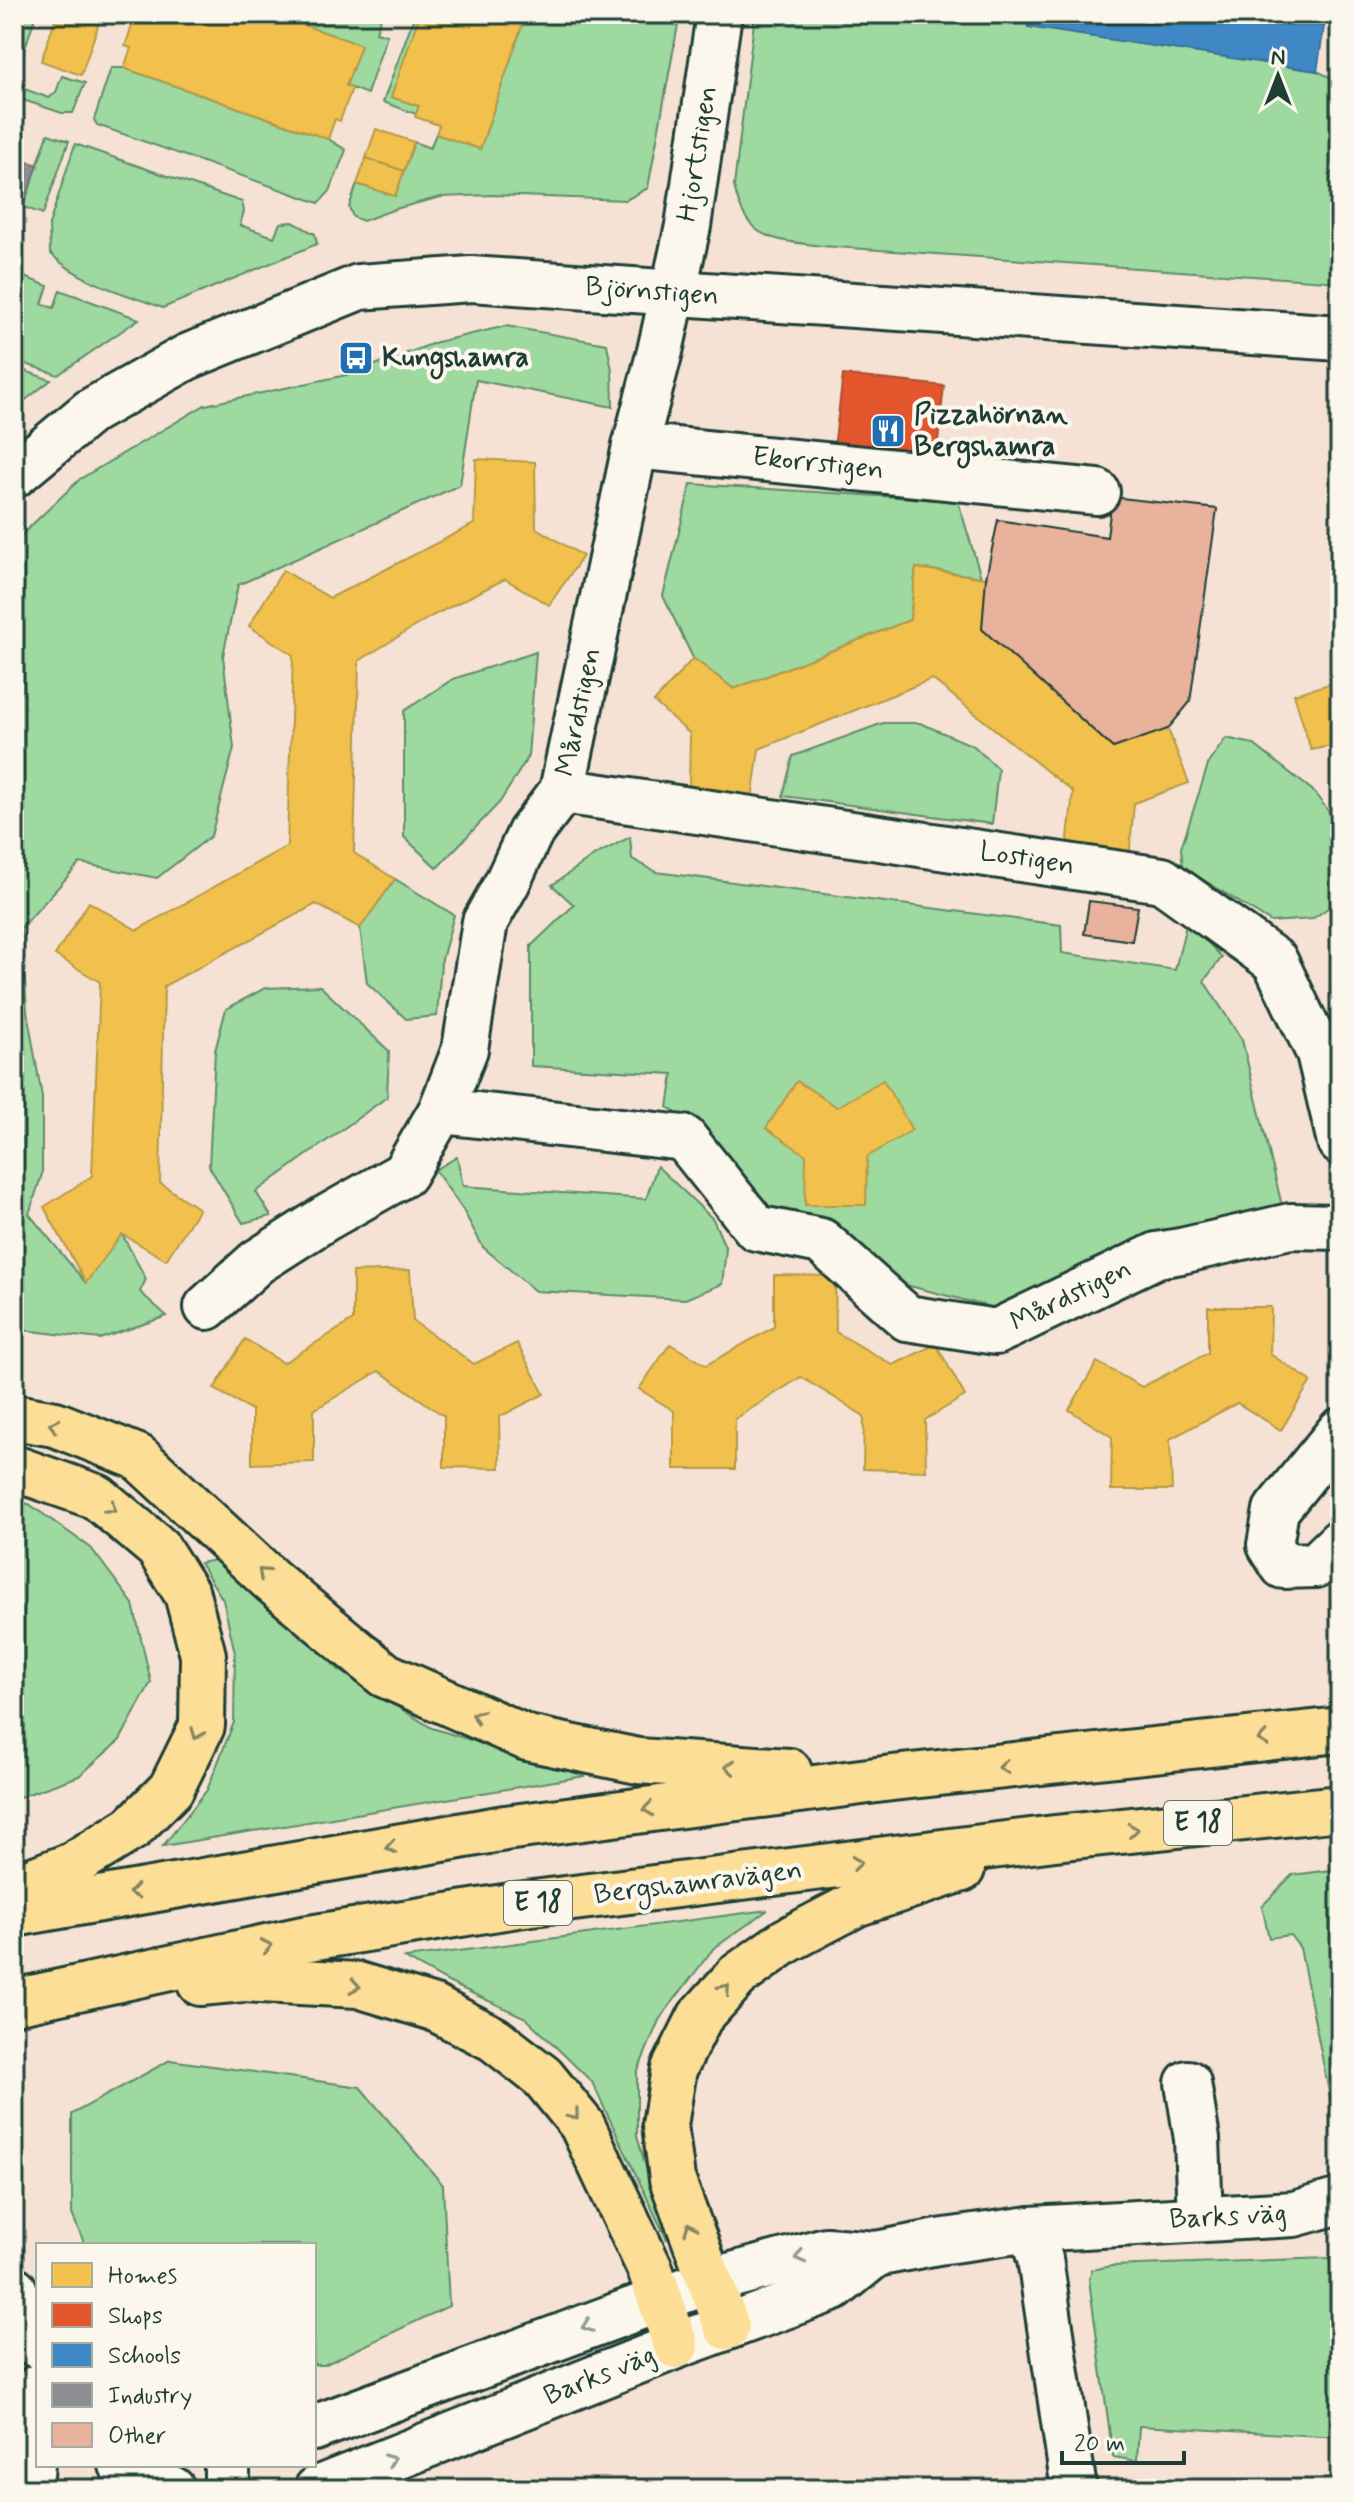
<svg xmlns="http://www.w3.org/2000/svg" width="1354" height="2503" font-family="Mynerve,sans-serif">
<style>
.green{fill:#9ed9a0;stroke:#5e8b6a;stroke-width:2}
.homes{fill:#f2c14e;stroke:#b39946;stroke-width:2}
.shops{fill:#e4572e;stroke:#a94f30;stroke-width:2}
.schools{fill:#3f88c5;stroke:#35729a;stroke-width:2}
.industry{fill:#8d8d92;stroke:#6c7576;stroke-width:2}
.building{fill:#e8b29d;stroke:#1f3d34;stroke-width:2}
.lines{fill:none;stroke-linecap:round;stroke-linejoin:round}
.minor-casing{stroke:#1f3d34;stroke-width:50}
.highway-casing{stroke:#1f3d34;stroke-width:50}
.minor{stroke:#fbf7ec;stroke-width:44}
.highway{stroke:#fdde96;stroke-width:44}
.oneway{stroke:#838560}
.oneway2{stroke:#8d9a90}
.labels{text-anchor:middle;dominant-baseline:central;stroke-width:8;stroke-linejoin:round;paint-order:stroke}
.shield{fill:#fbf7ec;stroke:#61756b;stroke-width:2}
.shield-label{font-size:26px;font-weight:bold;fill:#1f3d34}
.street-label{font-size:28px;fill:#1f3d34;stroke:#fbf7ec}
.poi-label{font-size:28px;font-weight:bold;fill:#1f3d34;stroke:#fbf7ec;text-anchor:start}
</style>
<rect width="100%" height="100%" fill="#f5e2d4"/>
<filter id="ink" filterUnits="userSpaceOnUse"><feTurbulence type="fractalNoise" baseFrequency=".0125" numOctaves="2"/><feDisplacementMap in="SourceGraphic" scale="16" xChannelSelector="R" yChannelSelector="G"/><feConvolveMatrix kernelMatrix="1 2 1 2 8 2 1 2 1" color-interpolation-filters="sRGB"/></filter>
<g filter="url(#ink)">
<g class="green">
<polygon points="16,14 36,14 16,76 19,87 49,98 56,92 62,76 85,83 73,113 62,113 14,97"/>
<polygon points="272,14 382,14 376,32 387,35 367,94 346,86 361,45"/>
<polygon points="415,14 420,14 392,97 419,106 416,114 383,102"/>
<polygon points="526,14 680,14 648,188 626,200 492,195 441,197 395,209 363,221 353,217 349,207 357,184 395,196 414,142 430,148 436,134 480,149"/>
<path d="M755,14H1030L1028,27L1317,71L1340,82V282L821,246C771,239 746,241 734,186Z"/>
<polygon points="111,68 124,68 328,139 346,150 330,191 319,203 97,125 94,120"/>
<polygon points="48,134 69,141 43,214 23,207"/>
<path d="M75,144L242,202L244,211L240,225L274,237L280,223L293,222L315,234L317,244L163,308C124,293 80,283 50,253L49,225Z"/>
<polygon points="14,273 48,286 42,304 54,308 60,290 139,319 58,375 14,360"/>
<polygon points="506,326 607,344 612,370 613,407 476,380 460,485 238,585 223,656 234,748 211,836 157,878 80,863 21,928 27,1011 42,1097 42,1174 29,1214 85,1282 122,1234 146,1279 140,1292 167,1316 100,1339 14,1329 14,542 80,479 205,405 351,374 437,342"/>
<polygon points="14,367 51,380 14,409"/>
<polygon points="691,484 958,501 981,577 916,568 910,620 734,689 693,658 663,596"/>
<polygon points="536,652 528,757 500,802 437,868 404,837 404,711 453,679"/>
<polygon points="883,723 920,723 974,746 998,769 992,824 783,796 793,756"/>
<polygon points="1226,738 1253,744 1312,790 1340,826 1340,892 1331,906 1312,919 1271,922 1183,867 1181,848 1209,762"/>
<polygon points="630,837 632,859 656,872 1061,925 1062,953 1175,970 1187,921 1222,957 1204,981 1242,1040 1284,1214 1018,1314 902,1284 785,1212 718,1186 704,1134 668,1107 673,1074 531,1066 531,946 574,905 552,885 595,855"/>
<polygon points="395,879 454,915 441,963 437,1016 406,1019 367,983 360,928"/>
<polygon points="320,986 389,1051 387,1097 256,1192 271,1216 243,1223 209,1166 215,1051 226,1009 265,988"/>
<polygon points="457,1157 463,1186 646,1199 657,1166 713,1219 726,1249 722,1284 685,1299 535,1291 483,1247 463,1210 435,1170"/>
<polygon points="14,1502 29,1504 91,1548 133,1604 151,1682 120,1740 79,1776 14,1799"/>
<polygon points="220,1559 339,1670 432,1728 585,1776 163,1846 207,1790 234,1722 235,1653 223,1600 200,1563"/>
<polygon points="1340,1869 1340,2107 1332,2107 1300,1948 1290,1935 1269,1938 1262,1906 1292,1875"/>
<polygon points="768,1910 713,1949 659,2020 637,2073 637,2136 667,2240 592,2082 526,2018 450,1983 405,1958"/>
<polygon points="170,2060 360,2087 443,2185 449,2306 324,2365 314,2365 314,2245 85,2245 72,2214 72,2114"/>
<polygon points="1327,2258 1340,2271 1340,2437 1139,2426 1137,2461 1113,2457 1089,2280 1092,2270 1111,2266"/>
</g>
<g class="homes">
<polygon points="57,14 102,14 81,75 41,61"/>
<polygon points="136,14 272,14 361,45 346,86 352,88 340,121 335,119 328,139 124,68 131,48 125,46"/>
<polygon points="420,14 526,14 480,149 436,134 439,125 415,117 419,106 391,97"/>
<polygon points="376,129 414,142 404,171 366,158"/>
<polygon points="366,158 404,171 395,196 357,184"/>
<polygon points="476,459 535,462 536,528 583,556 549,605 505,579 430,617 359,661 354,853 395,879 360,928 316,904 164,986 160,1183 199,1209 166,1260 122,1234 86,1283 44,1207 92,1176 100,982 55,955 89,902 137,930 287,846 293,655 249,626 283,570 330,598 474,524"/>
<polygon points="916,568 986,578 982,629 1113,748 1168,729 1189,783 1134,803 1129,859 1067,847 1073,792 932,679 759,749 752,800 689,787 690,734 654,702 693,658 734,689 910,620"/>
<polygon points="1340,681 1340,744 1311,750 1294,694"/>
<polygon points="883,1080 912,1130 867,1157 866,1205 805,1205 806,1155 766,1128 797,1081 837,1107"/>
<polygon points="410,1270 413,1321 474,1364 517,1343 544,1394 499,1417 500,1468 444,1467 444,1416 379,1371 314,1410 314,1462 252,1464 252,1410 214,1389 245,1339 283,1363 353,1320 353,1272"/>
<polygon points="774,1275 835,1276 836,1332 893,1365 936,1344 965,1396 925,1420 926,1471 863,1469 864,1416 801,1377 735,1419 735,1469 674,1469 674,1411 639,1389 670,1344 706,1365 774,1327"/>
<polygon points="1208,1307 1271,1307 1270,1354 1311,1381 1281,1430 1237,1403 1170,1439 1172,1490 1111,1490 1112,1437 1069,1410 1097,1362 1142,1387 1208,1353"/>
</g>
<polygon class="shops" points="843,375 944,386 936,459 834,448"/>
<polygon class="schools" points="1030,14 1326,14 1317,71 1028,27"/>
<polygon class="industry" points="14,157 38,165 23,207 14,204"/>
<g class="building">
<polygon points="366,349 369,358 346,365 343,356"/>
<polygon points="1112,497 1217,509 1190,702 1168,729 1113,748 982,629 986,578 998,520 1107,537"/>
<polygon points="1089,901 1138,907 1132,941 1084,934"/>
</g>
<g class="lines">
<g class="minor-casing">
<g id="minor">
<polyline points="635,446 1097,492"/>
<polyline points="14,475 91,411 187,357 359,287 471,279 1340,338"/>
<polyline points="562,791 1162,880 1275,961 1319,1053 1340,1142"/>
<polyline points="441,1111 684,1138 756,1228 821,1241 907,1318 996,1332 1157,1255 1181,1251 1290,1226 1340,1227"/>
<polyline points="207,1307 257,1262 326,1218 404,1174 441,1111 465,1049 485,922 507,883 530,833 562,791 635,446 660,351 688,226 719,14"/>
<polyline points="1340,1431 1276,1510 1270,1545 1283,1566 1316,1565 1340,1542"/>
<polyline points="1188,2083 1197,2139 1200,2219"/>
<polyline points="1031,2229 1040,2259 1074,2489"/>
<polyline points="14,2289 38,2346"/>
<polyline points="314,2428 710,2281 826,2250 876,2254 938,2242 1031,2229 1294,2214 1340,2201"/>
<polyline points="122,2465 172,2489"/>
<polyline points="30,2489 38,2387"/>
<polyline points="227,2489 227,2465"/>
<polyline points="317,2489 676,2346 834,2288 876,2254"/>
</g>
</g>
<g class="highway-casing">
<g id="highway">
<polyline points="14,1417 55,1424 138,1457 272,1581 385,1675 527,1738 638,1761 789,1771"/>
<polyline points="14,1468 97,1497 158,1548 187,1594 203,1655 202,1726 171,1789 132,1828 72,1865 14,1887"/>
<polyline points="14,1914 505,1828 892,1778 1340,1730"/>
<polyline points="200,1983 243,1979 358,1985 434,2008 494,2039 543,2077 582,2125 650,2269 676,2346"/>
<polyline points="14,2002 303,1939 517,1905 1055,1838 1340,1808"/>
<polyline points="727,2327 672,2179 665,2125 674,2069 700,2017 737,1976 786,1941 858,1903 962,1869"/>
</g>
</g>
<use href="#minor" class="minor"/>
<use href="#highway" class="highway"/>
</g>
<defs><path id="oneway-chevron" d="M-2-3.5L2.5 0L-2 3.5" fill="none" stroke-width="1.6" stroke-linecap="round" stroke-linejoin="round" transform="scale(2)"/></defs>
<g class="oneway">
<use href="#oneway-chevron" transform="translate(54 1425) rotate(-165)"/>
<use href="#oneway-chevron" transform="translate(111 1508) rotate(40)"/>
<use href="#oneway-chevron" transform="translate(263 1573) rotate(-137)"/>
<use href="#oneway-chevron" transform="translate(477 1716) rotate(-156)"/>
<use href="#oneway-chevron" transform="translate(197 1734) rotate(112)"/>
<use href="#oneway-chevron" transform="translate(1263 1739) rotate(173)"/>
<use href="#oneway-chevron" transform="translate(730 1767) rotate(-176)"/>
<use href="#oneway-chevron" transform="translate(1004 1767) rotate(174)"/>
<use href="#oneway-chevron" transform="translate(648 1809) rotate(173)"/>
<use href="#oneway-chevron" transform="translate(1133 1830) rotate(-6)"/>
<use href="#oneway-chevron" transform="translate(391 1847) rotate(170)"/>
<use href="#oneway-chevron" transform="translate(857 1863) rotate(-7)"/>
<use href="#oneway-chevron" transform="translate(134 1892) rotate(170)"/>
<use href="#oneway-chevron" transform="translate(267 1946) rotate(-12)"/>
<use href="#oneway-chevron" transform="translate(355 1986) rotate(9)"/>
<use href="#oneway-chevron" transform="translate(725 1989) rotate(-49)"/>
<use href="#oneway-chevron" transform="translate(574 2115) rotate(51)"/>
<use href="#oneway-chevron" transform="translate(690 2228) rotate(-111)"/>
</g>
<g class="oneway2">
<use href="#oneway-chevron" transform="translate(800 2257) rotate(165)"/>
<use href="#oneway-chevron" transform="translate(587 2326) rotate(160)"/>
<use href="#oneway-chevron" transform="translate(390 2460) rotate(-22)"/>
</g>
</g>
<defs>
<g id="bus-square" transform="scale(1.8)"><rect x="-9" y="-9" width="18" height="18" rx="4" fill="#1f6fb2" stroke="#fbf7ec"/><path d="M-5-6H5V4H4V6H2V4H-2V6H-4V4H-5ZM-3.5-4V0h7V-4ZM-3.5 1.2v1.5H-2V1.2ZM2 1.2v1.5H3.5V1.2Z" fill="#fff"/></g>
<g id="restaurant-square" transform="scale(1.8)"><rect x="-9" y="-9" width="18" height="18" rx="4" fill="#1f6fb2" stroke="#fbf7ec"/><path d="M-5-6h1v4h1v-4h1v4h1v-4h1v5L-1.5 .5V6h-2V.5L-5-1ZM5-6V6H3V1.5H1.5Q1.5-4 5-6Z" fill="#fff"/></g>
</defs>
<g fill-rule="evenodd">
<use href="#bus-square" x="356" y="358"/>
<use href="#restaurant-square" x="888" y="431"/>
</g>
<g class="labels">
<g class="shield">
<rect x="1164" y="1801" width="68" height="44" rx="6"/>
<rect x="504" y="1881" width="68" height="44" rx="6"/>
</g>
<g class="shield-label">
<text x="1198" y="1823">E 18</text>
<text x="538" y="1903">E 18</text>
</g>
<g class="street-label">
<text transform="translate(698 154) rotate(-81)">Hjortstigen</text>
<text transform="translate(652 292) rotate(4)">Björnstigen</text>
<text transform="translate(818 464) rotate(6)">Ekorrstigen</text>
<text transform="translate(579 712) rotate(-78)">Mårdstigen</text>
<text transform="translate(1027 859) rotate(9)">Lostigen</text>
<text transform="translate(1071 1296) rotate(-26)">Mårdstigen</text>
<text transform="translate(698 1883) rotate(-7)">Bergshamravägen</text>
<text transform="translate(1228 2217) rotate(-3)">Barks väg</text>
<text transform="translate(600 2376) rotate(-22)">Barks väg</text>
</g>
<g class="poi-label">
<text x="382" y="358">Kungshamra</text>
<text x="914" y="415">Pizzahörnan<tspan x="914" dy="32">Bergshamra</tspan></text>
</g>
</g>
<rect width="1354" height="2503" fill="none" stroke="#fbf7ec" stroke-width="48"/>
<rect x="24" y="24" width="1306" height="2455" fill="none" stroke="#1f3d34" stroke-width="3" filter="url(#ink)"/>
<rect x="36" y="2243" width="280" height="224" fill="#fbf7ec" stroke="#a3ada2" stroke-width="2"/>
<rect x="52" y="2263" width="40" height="24" fill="#f2c14e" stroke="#a3ada2" stroke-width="2"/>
<text x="108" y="2283" font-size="24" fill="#1f3d34">Homes</text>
<rect x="52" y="2303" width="40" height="24" fill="#e4572e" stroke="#a3ada2" stroke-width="2"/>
<text x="108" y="2323" font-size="24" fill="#1f3d34">Shops</text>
<rect x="52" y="2343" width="40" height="24" fill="#3f88c5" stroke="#a3ada2" stroke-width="2"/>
<text x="108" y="2363" font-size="24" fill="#1f3d34">Schools</text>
<rect x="52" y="2383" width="40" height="24" fill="#8d8d92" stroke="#a3ada2" stroke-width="2"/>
<text x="108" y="2403" font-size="24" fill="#1f3d34">Industry</text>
<rect x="52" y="2423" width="40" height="24" fill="#e8b29d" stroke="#a3ada2" stroke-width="2"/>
<text x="108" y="2443" font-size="24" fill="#1f3d34">Other</text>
<g transform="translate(1278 76)" stroke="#fbf7ec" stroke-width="6" paint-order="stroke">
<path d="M0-6L14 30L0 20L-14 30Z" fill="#1f3d34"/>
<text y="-12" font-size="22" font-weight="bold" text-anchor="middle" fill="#1f3d34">N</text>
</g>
<path d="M1062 2451v12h122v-12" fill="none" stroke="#1f3d34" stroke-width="4"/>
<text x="1074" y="2451" font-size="24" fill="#1f3d34" stroke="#fbf7ec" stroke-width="6" paint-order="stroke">20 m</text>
</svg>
